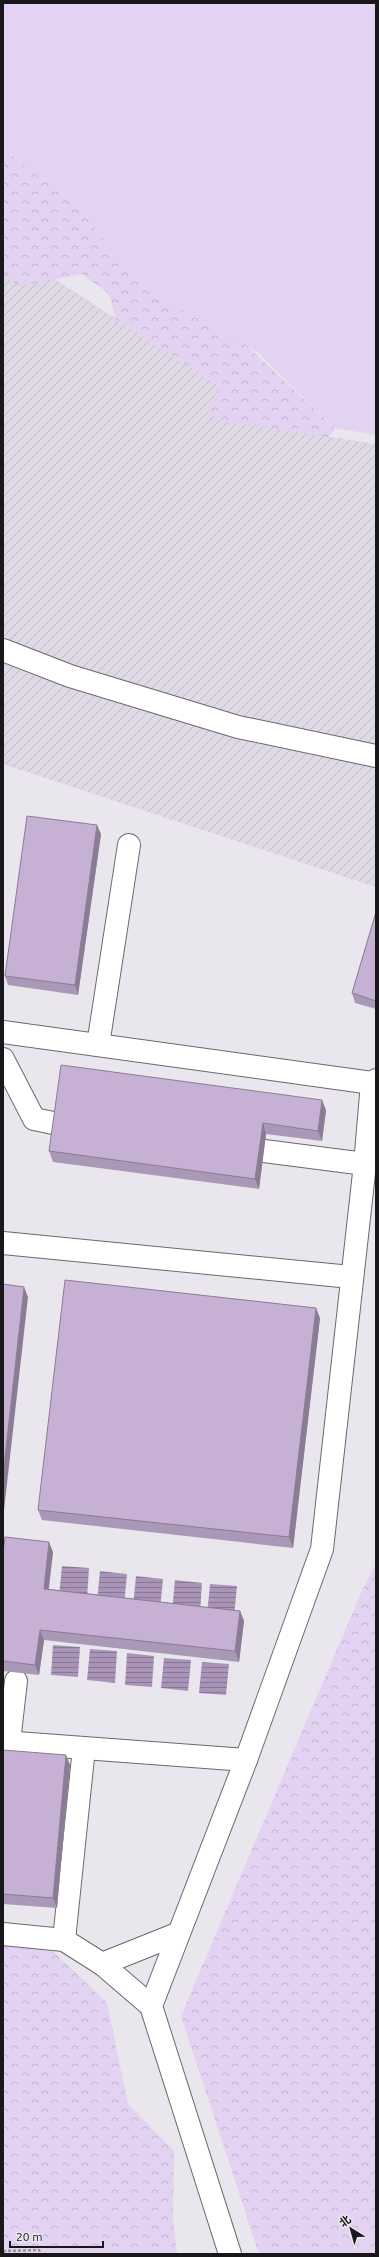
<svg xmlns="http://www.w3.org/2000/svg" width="379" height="2257" font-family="Ubuntu,'Noto Sans SC',sans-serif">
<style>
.industrial{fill:url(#industrial-furrows)}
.green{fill:#e3d2f1}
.forest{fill:url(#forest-crowns)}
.water{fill:url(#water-rules)}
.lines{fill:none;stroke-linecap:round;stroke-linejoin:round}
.minor-casing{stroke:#6b686e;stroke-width:24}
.path{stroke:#979499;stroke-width:2.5;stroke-dasharray:3 2;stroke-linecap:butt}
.minor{stroke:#fff;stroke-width:22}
.wall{fill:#aa98b7}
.shaded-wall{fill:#8b7c95}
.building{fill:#c6b1d5;stroke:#8b7c95}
</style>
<defs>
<pattern id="industrial-furrows" width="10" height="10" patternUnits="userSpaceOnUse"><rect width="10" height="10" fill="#dfd8e5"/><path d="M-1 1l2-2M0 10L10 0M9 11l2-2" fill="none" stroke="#bfb9c4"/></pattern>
<pattern id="forest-crowns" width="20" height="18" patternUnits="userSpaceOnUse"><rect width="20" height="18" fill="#e3d2f1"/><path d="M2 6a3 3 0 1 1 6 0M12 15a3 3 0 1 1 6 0" fill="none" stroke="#c2b4ce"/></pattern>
<pattern id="water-rules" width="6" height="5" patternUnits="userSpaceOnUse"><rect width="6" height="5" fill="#a994b8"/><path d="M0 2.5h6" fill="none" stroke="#897895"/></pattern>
</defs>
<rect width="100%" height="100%" fill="#eae6ed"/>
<polygon class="industrial" points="3,245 286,430 376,444 376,887 3,764"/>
<polygon class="green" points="3,3 376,3 376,435 335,428 257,352 146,290 78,208 3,148"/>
<g class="forest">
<polygon points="3,148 78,208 146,290 247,346 335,428 329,437 221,421 208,412 219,386 116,319 109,294 82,274 18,286 3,274"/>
<polygon points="376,1563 376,2254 259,2254 181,2016 361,1593"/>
<polygon points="3,1942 51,1949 107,2003 128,2104 174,2151 173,2219 177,2254 3,2254"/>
</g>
<g class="water">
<polygon points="62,1566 89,1568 87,1599 59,1597"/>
<polygon points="100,1571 127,1574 124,1605 97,1602"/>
<polygon points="136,1576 163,1579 160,1610 133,1607"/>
<polygon points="175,1580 202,1583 200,1613 172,1611"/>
<polygon points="210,1584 237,1586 234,1617 207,1615"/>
<polygon points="53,1645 80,1647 78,1677 51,1675"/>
<polygon points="90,1649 117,1651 115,1683 87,1680"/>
<polygon points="127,1653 154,1656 152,1687 125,1685"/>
<polygon points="164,1658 191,1660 188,1691 161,1688"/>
<polygon points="202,1662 229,1664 226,1695 199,1693"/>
</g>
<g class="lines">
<g class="minor-casing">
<g id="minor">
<polyline points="3,650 70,676 238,727 376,756"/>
<polyline points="3,1032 372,1083 376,1080"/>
<polyline points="98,1045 129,845"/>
<polyline points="3,1059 34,1119 58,1124"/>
<polyline points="264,1151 365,1164"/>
<polyline points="3,1243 351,1277"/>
<polyline points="3,1742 246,1760"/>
<polyline points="9,1742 16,1681"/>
<polyline points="3,1934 64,1940 102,1964 151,2006"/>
<polyline points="64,1940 84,1748"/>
<polyline points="102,1964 177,1934"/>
<polyline points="230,2254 151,2006 246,1760 322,1549 365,1164 372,1083"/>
</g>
</g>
<polyline class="path" points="3,2251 39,2250 41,2254"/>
<use href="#minor" class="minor"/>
</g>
<g class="wall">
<polygon points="101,834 78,995 8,985 5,976"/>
<polygon points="376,912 376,1009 355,1003 352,993"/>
<polygon points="326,1110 322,1141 266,1134 259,1189 53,1162 49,1151"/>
<polygon points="320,1318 293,1548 42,1520 38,1510"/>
<polygon points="53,1552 49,1589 240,1611 244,1621 239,1662 44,1640 39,1675 3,1671 3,1553"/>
<polygon points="3,1750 70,1765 57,1908 3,1904"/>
</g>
<g class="shaded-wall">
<polygon points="97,825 101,834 78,995 75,985"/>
<polygon points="322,1100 326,1110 322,1141 318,1131"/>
<polygon points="263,1123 266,1134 259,1189 255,1179"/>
<polygon points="24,1287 28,1297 3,1519 3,1475"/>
<polygon points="316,1308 320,1318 293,1548 289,1537"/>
<polygon points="49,1542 53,1552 47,1599 44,1589"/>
<polygon points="240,1611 244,1621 239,1662 235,1651"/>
<polygon points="40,1630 44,1640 39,1675 35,1665"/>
<polygon points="66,1755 70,1765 57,1908 53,1898"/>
</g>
<g class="building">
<polygon points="27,816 97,825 75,985 5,976"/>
<polygon points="376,912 376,1001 352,993"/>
<polygon points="61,1065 322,1100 318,1131 263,1123 255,1179 49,1151"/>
<polygon points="65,1280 316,1308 289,1537 38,1510"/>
<polygon points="3,1284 24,1287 3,1475"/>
<polygon points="5,1537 49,1542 44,1589 240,1611 235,1651 40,1630 35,1665 3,1661 3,1553"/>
<polygon points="3,1750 66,1755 53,1898 3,1894"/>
</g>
<rect width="379" height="2257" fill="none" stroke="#181719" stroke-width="8"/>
<g transform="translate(351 2229) rotate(323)" stroke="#eae6ed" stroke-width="3" paint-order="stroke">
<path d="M0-3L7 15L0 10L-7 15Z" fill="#181719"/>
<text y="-6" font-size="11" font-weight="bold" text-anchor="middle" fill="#181719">北</text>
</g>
<path d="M10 2241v6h93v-6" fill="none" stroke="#181719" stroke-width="2"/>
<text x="16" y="2241" font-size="12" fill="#181719" stroke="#eae6ed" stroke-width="3" paint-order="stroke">20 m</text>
</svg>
